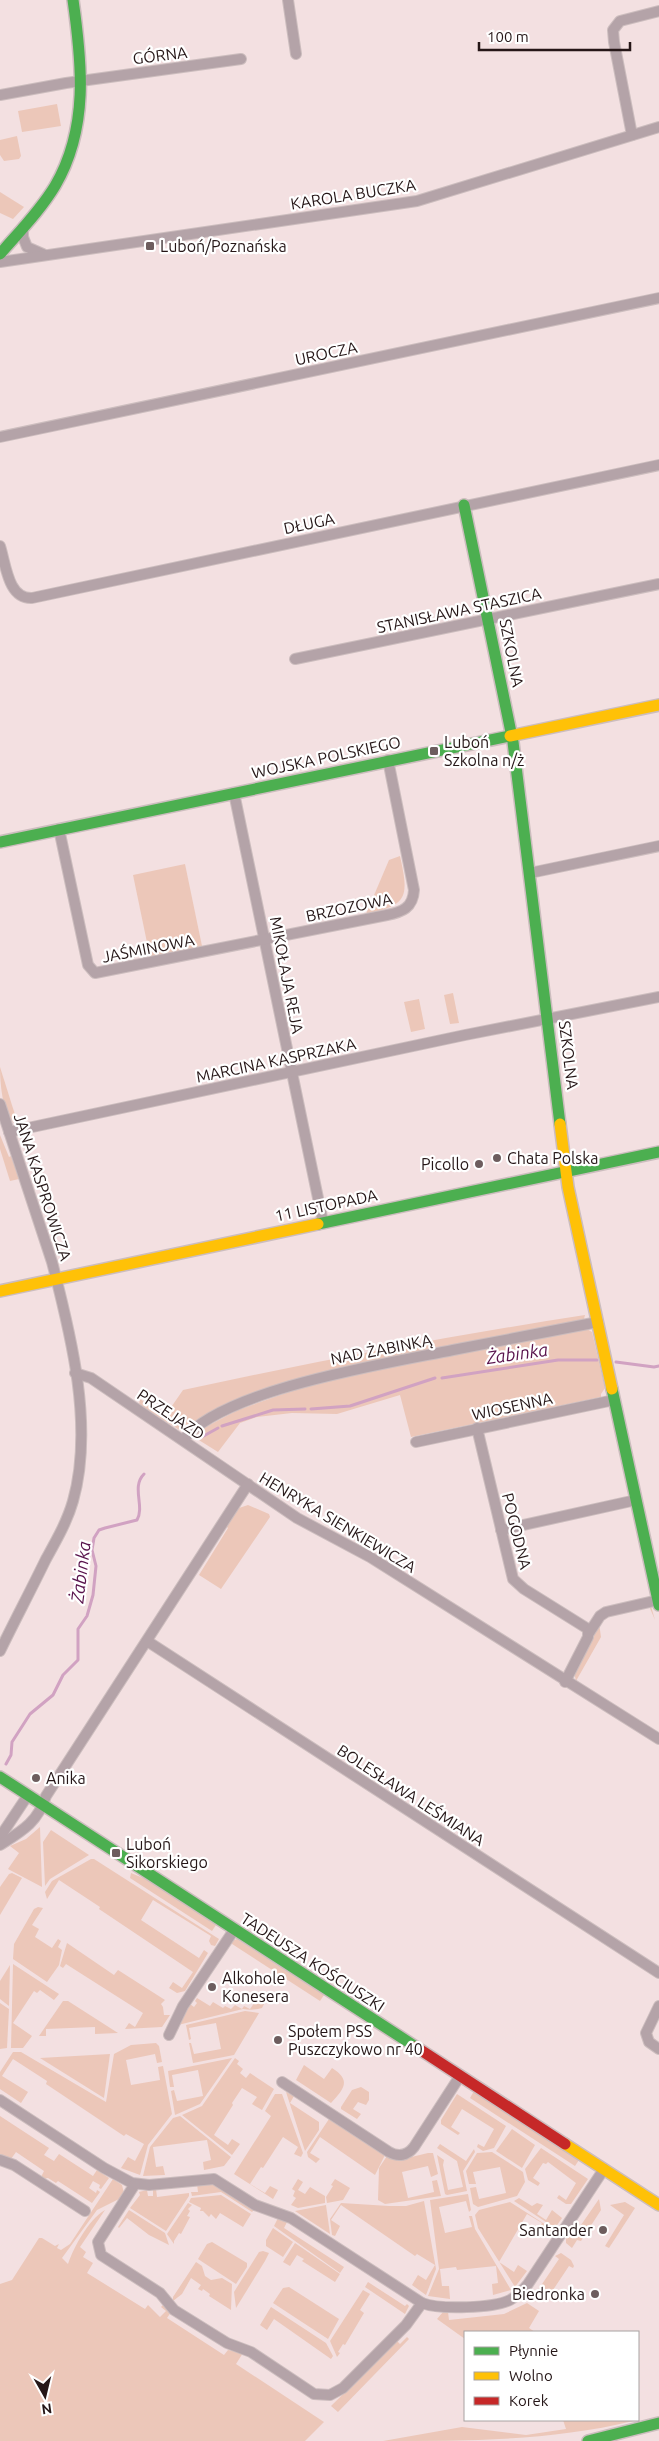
<svg xmlns="http://www.w3.org/2000/svg" width="659" height="2441" font-family="Ubuntu,sans-serif">
<style>
.green{fill:#ecc7b9}
.lines{fill:none;stroke-linecap:round;stroke-linejoin:round}
.stream{stroke:#d1a2c2;stroke-width:3}
.street-casing{stroke:#ccbdbe;stroke-width:12}
.fast-casing{stroke:#ccbdbe;stroke-width:14}
.slow-casing{stroke:#ccbdbe;stroke-width:14}
.jam-casing{stroke:#ccbdbe;stroke-width:14}
.street{stroke:#b4a3a8;stroke-width:10}
.fast{stroke:#4caf50;stroke-width:11}
.slow{stroke:#ffc107;stroke-width:11}
.jam{stroke:#c62828;stroke-width:11}
.poi-dot{fill:#6d5d5e;stroke:#fff;stroke-width:2}
.labels{text-anchor:middle;dominant-baseline:central;stroke-width:4.5;stroke-linejoin:round;paint-order:stroke}
.street-label{font-size:16px;fill:#251617;stroke:#fff}
.poi-label{font-size:16px;fill:#251617;stroke:#fff;text-anchor:start}
.water-label{font-size:18px;font-style:italic;fill:#58124c;stroke:#fff}
</style>
<rect width="100%" height="100%" fill="#f3e0e1"/>
<g class="green">
<polygon points="57,104 61,126 22,132 18,111"/>
<polygon points="17,136 21,156 19,159 4,161 0,155 0,140"/>
<polygon points="0,192 24,207 13,219 0,213"/>
<path d="M400,856C409,897 408,905 366,914L389,860Z"/>
<polygon points="185,864 202,946 150,957 133,875"/>
<polygon points="453,993 459,1023 450,1024 444,995"/>
<polygon points="419,999 425,1029 411,1032 404,1002"/>
<path d="M0,1067L17,1121L14,1123C2,1113 0,1082 0,1067Z"/>
<polygon points="0,1135 9,1157 11,1156 19,1179 10,1181 0,1149"/>
<path d="M585,1315L584,1319L319,1373L229,1402L181,1431L139,1405L140,1399L165,1416L183,1390C316,1361 450,1336 585,1315Z"/>
<polygon points="587,1329 592,1332 605,1388 601,1394 601,1397 411,1437 400,1395 337,1414 292,1413 257,1417 240,1423 218,1452 194,1437 200,1430 238,1410 326,1379"/>
<polygon points="248,1505 269,1514 270,1517 221,1589 199,1575 228,1528 226,1526 236,1509"/>
<polygon points="648,1605 651,1606 655,1620 649,1606 609,1615 599,1623 601,1637 576,1681 574,1672 601,1618 608,1614"/>
<polygon points="40,1827 42,1887 8,1869 19,1853 10,1846 26,1839"/>
<polygon points="51,1830 89,1855 50,1879 45,1886 43,1842"/>
<polygon points="91,1859 94,1859 219,1939 215,1946 211,1945 209,1941 211,1936 153,1900 141,1920 199,1958 204,1950 208,1953 185,1991 177,1993 169,1988 173,1982 182,1988 193,1972 99,1909 100,1907 59,1880 47,1899 45,1892 52,1881"/>
<polygon points="12,1873 22,1878 0,1915 0,1887 9,1874"/>
<polygon points="131,1873 148,1880 216,1925 212,1931 130,1878"/>
<polygon points="38,1907 43,1908 32,1925 39,1929 35,1937 52,1948 58,1939 61,1941 58,1947 62,1950 59,1965 47,1982 13,1959 14,1944 34,1909"/>
<polygon points="237,1939 324,1995 320,2001 229,1942"/>
<polygon points="67,1943 114,1975 118,1970 165,2000 161,2004 163,2007 164,2015 170,2015 162,2027 125,2029 129,2023 135,2027 143,2013 66,1964 63,1968 60,1966"/>
<polygon points="13,1964 59,1994 54,2000 40,1990 37,1993 34,1991 13,2023 32,2036 23,2048 11,2048"/>
<polygon points="10,1965 9,2006 0,1999 0,1981"/>
<path d="M197,1998L210,2006L213,2002L223,2008L225,2006L231,2009L235,2005L242,2009L244,2006L250,2009L257,1999L264,2004L262,2008C256,2010 250,2010 243,2009L178,2025L190,2004L194,2007L197,2003L195,2001Z"/>
<polygon points="63,2001 68,2001 118,2033 95,2034 95,2027 46,2029 46,2036 39,2036"/>
<polygon points="0,2003 9,2009 7,2048 0,2049"/>
<polygon points="245,2011 259,2013 234,2055 193,2063 189,2043 191,2043 194,2054 221,2049 216,2023 189,2028 191,2039 189,2040 186,2025"/>
<polygon points="156,2043 159,2046 162,2062 157,2063 155,2054 126,2060 131,2085 160,2080 158,2067 163,2066 172,2114 148,2145 140,2175 121,2168 128,2157 135,2161 144,2144 126,2134 124,2136 46,2084 47,2081 13,2059 2,2076 28,2092 21,2103 0,2089 0,2072 13,2052 21,2052 106,2102 114,2054 131,2045"/>
<polygon points="110,2054 104,2098 40,2058"/>
<polygon points="232,2058 200,2104 175,2115 171,2091 174,2090 177,2101 203,2096 198,2070 172,2075 174,2087 170,2087 168,2071"/>
<polygon points="235,2058 239,2061 237,2064 243,2069 240,2073 246,2078 250,2073 274,2089 262,2110 252,2104 257,2097 242,2088 232,2103 233,2105 214,2135 228,2145 232,2139 240,2144 232,2155 182,2115 202,2106"/>
<path d="M304,2065L324,2079L332,2068C351,2080 345,2088 331,2103L296,2080Z"/>
<polygon points="361,2087 369,2092 369,2100 366,2105 358,2102 353,2109 361,2114 357,2119 341,2109 341,2107 352,2090"/>
<polygon points="474,2091 579,2160 575,2166 470,2098"/>
<polygon points="286,2092 294,2096 290,2103 319,2122 319,2130 305,2151"/>
<polygon points="275,2094 282,2094 303,2153 301,2157 294,2154 298,2147 283,2137 263,2168 261,2167 250,2184 265,2193 270,2186 278,2190 273,2199 234,2174 271,2116 265,2111"/>
<polygon points="457,2094 506,2126 494,2148 483,2151 477,2147 478,2144 484,2147 494,2129 462,2109 451,2127 460,2133 458,2135 441,2124 441,2120"/>
<polygon points="0,2116 49,2148 44,2155 54,2161 59,2154 93,2176 97,2170 109,2178 101,2189 99,2188 100,2185 93,2181 89,2188 96,2193 97,2190 100,2192 92,2203 58,2181 56,2183 48,2178 43,2179 41,2177 44,2171 16,2152 11,2159 0,2156"/>
<polygon points="180,2116 231,2157 224,2166 204,2170 203,2162 211,2160 207,2140 153,2147 156,2167 163,2166 165,2175 143,2176 150,2147 173,2118"/>
<polygon points="329,2119 385,2155 375,2175 320,2137 310,2153 320,2159 316,2163 308,2157 307,2152"/>
<polygon points="512,2129 535,2145 522,2168 496,2151"/>
<polygon points="440,2144 466,2161 474,2149 475,2152 463,2171 467,2191 447,2195 445,2194 437,2155 444,2160 443,2165 448,2190 463,2187 457,2161 437,2148"/>
<polygon points="541,2148 588,2179 571,2204 566,2204 557,2198 559,2195 566,2200 576,2183 548,2162 546,2164 543,2163 533,2178 540,2183 538,2186 528,2180 525,2169"/>
<polygon points="492,2152 523,2172 525,2182 517,2196 478,2207 473,2204 470,2188 476,2187 479,2199 506,2193 500,2167 473,2172 476,2184 469,2184 466,2171 477,2153"/>
<polygon points="428,2153 433,2153 438,2174 431,2177 428,2166 402,2172 408,2198 434,2192 432,2181 437,2180 441,2196 385,2204 378,2200 379,2168 387,2156 399,2160"/>
<path d="M113,2179L122,2185L124,2193L119,2199L97,2210L62,2258L68,2264C74,2247 88,2220 105,2210L80,2247L86,2252L83,2257L93,2263L87,2273L145,2309L148,2305L160,2317L166,2311L161,2307L163,2305L171,2312L167,2318L224,2355L228,2350L243,2353L236,2364L324,2422L305,2441H0V2284L12,2280L39,2238H42L55,2246L59,2244L57,2248L61,2250L70,2244Z"/>
<polygon points="298,2179 303,2182 298,2190 305,2194 310,2187 325,2196 325,2203 298,2208 291,2205 296,2198 293,2196 295,2191 292,2189"/>
<polygon points="335,2179 350,2188 343,2200 327,2203 326,2197 333,2186 331,2185"/>
<polygon points="212,2183 254,2210 252,2212 221,2192 192,2196 191,2192 198,2192 197,2184"/>
<polygon points="153,2189 156,2189 157,2197 189,2193 189,2196 166,2231 130,2208 140,2195 139,2192 147,2190 148,2196 153,2196"/>
<polygon points="468,2194 471,2210 469,2212 466,2201 439,2207 445,2233 472,2227 469,2216 472,2216 475,2229 511,2290 493,2295 492,2284 498,2283 496,2266 457,2270 456,2267 440,2269 442,2286 449,2286 450,2299 428,2296 439,2269 430,2200"/>
<polygon points="221,2195 251,2214 243,2227 220,2213 216,2219 211,2214 209,2217 203,2211 200,2211 201,2208 189,2202 191,2198"/>
<polygon points="519,2198 532,2206 537,2203 543,2205 537,2214 546,2220 552,2210 562,2218 555,2228 514,2201"/>
<polygon points="599,2199 601,2210 581,2241 577,2240 572,2248 566,2243 566,2234 572,2238"/>
<polygon points="424,2201 436,2269 426,2295 412,2285 418,2275 426,2280 435,2265 417,2254 415,2256 341,2205 331,2220 340,2226 335,2236 332,2235 330,2219 341,2203 389,2206 406,2206"/>
<polygon points="510,2202 554,2230 549,2237 538,2230 542,2223 527,2214 499,2262 514,2272 518,2265 527,2271 515,2287 478,2228 475,2215 479,2210"/>
<polygon points="625,2202 635,2208 609,2248 605,2246 624,2215 610,2205"/>
<polygon points="188,2203 192,2205 188,2209 190,2211 187,2216 190,2217 181,2234 179,2233 174,2241 174,2244 167,2234"/>
<polygon points="326,2205 330,2234 295,2211"/>
<polygon points="129,2210 165,2233 169,2245 149,2235 127,2218 119,2228 118,2227"/>
<polygon points="278,2218 287,2222 284,2228 344,2267 340,2273 274,2226"/>
<polygon points="273,2228 293,2242 283,2257 266,2246 266,2240"/>
<polygon points="212,2242 247,2263 247,2267 236,2284 198,2259 207,2244"/>
<polygon points="295,2243 340,2274 335,2282 302,2261 304,2259 297,2255 290,2266 283,2262"/>
<polygon points="263,2251 269,2253 265,2261 236,2308 234,2292 259,2252"/>
<polygon points="561,2253 571,2260 574,2266 573,2268 569,2266 549,2296 538,2290 559,2259 555,2256"/>
<polygon points="196,2262 202,2266 205,2276 211,2280 222,2278 232,2284 231,2310 209,2296 210,2294 203,2289 202,2291 198,2289 201,2285 191,2278 182,2294 173,2301 173,2297"/>
<polygon points="368,2282 405,2306 407,2304 409,2306 405,2314 365,2287"/>
<polygon points="289,2287 339,2319 328,2339 273,2303 283,2288"/>
<polygon points="363,2290 370,2294 360,2310 364,2313 345,2345 343,2344 338,2352 340,2353 337,2357 330,2341"/>
<polygon points="527,2303 539,2311 529,2328 535,2332 465,2332 465,2339 437,2319 443,2312 448,2312 449,2320 504,2314"/>
<polygon points="271,2307 326,2343 333,2356 331,2359 274,2319 267,2330 260,2325"/>
<polygon points="407,2337 409,2339 338,2412 331,2406 397,2341 400,2344"/>
<path d="M563,2420L633,2421C551,2441 467,2441 383,2441L462,2427L526,2435L566,2429Z"/>
</g>
<g class="lines">
<g class="stream">
<polyline points="616,1362 654,1367 659,1366"/>
<polyline points="442,1378 558,1360 597,1360"/>
<polyline points="311,1409 350,1406 435,1378"/>
<polyline points="222,1426 273,1410 305,1409"/>
<polyline points="200,1438 218,1428"/>
<path d="M6,1764L11,1755L12,1742L30,1714L53,1695L63,1675L78,1660V1629L87,1616L93,1595L96,1566L92,1550L94,1538L99,1530L105,1528L137,1520C145,1506 131,1487 144,1474"/>
</g>
<g class="street-casing">
<g id="street">
<polyline points="288,0 296,54"/>
<polyline points="0,95 66,83 241,59"/>
<polyline points="632,135 614,42 613,30 620,21 659,11"/>
<polyline points="23,227 23,237 27,247 43,254"/>
<polyline points="0,262 417,201 659,127"/>
<polyline points="0,437 659,298"/>
<path d="M0,546C6,565 8,599 32,598L659,465"/>
<polyline points="295,659 659,584"/>
<polyline points="234,793 323,1222"/>
<path d="M59,829L88,965L95,973L387,915C402,912 413,908 414,890L388,760"/>
<polyline points="530,873 659,846"/>
<path d="M0,1104L52,1262C71,1335 94,1427 73,1501C67,1522 56,1541 46,1559C31,1590 15,1620 0,1651"/>
<polyline points="9,1132 465,1035 659,997"/>
<polyline points="75,1373 91,1378 297,1518 370,1557 659,1739"/>
<polyline points="477,1428 513,1579 524,1589 588,1629 588,1637 565,1682"/>
<path d="M183,1440C223,1389 389,1363 453,1350C501,1341 550,1331 598,1322"/>
<polyline points="416,1442 614,1400"/>
<polyline points="501,1530 636,1500"/>
<polyline points="589,1633 600,1616 606,1612 658,1600"/>
<polyline points="147,1641 659,1973"/>
<polyline points="0,1837 28,1795"/>
<path d="M0,1845C22,1831 38,1822 46,1796L248,1484"/>
<polyline points="659,2006 646,2033 649,2042 659,2049"/>
<polyline points="169,2035 183,2006 234,1930"/>
<path d="M282,2082L389,2152C398,2157 407,2156 414,2147L460,2076"/>
<path d="M0,2100L104,2168L132,2183L149,2185L214,2179L255,2205L291,2218L422,2303C440,2310 494,2308 510,2300C518,2296 523,2290 528,2284L604,2169"/>
<polyline points="0,2160 14,2165 85,2211"/>
<polyline points="135,2184 98,2242 101,2255 160,2293 174,2310 227,2343 251,2352 314,2394 330,2395 343,2388 406,2325 422,2303"/>
</g>
</g>
<g class="fast-casing">
<g id="fast">
<path d="M0,254C19,232 40,211 55,186C89,128 82,63 73,0"/>
<polyline points="464,505 513,742 560,1124"/>
<polyline points="0,842 510,736"/>
<polyline points="318,1224 659,1152"/>
<polyline points="612,1389 659,1605"/>
<polyline points="0,1777 416,2047"/>
<polyline points="588,2441 659,2423"/>
</g>
</g>
<g class="slow-casing">
<g id="slow">
<polyline points="510,736 659,705"/>
<polyline points="560,1124 568,1187 612,1389"/>
<polyline points="0,1291 318,1224"/>
<polyline points="565,2144 659,2205"/>
</g>
</g>
<g class="jam-casing">
<polyline id="jam" points="416,2047 565,2144"/>
</g>
<use href="#street" class="street"/>
<use href="#fast" class="fast"/>
<use href="#slow" class="slow"/>
<use href="#jam" class="jam"/>
</g>
<g class="poi-dot">
<rect x="145" y="241" width="10" height="10" rx="2.5"/>
<rect x="429" y="746" width="10" height="10" rx="2.5"/>
<circle cx="497" cy="1158" r="5"/>
<circle cx="479" cy="1164" r="5"/>
<circle cx="36" cy="1778" r="5"/>
<rect x="111" y="1848" width="10" height="10" rx="2.5"/>
<circle cx="212" cy="1987" r="5"/>
<circle cx="278" cy="2040" r="5"/>
<circle cx="603" cy="2230" r="5"/>
<circle cx="595" cy="2294" r="5"/>
</g>
<g class="labels">
<g class="street-label">
<text transform="translate(160 55) rotate(-7)">GÓRNA</text>
<text transform="translate(353 194) rotate(-9)">KAROLA BUCZKA</text>
<text transform="translate(326 353) rotate(-12)">UROCZA</text>
<text transform="translate(309 523) rotate(-12)">DŁUGA</text>
<text transform="translate(459 610) rotate(-12)">STANISŁAWA STASZICA</text>
<text transform="translate(512 653) rotate(79)">SZKOLNA</text>
<text transform="translate(326 757) rotate(-12)">WOJSKA POLSKIEGO</text>
<text transform="translate(349 907) rotate(-12)">BRZOZOWA</text>
<text transform="translate(148 948) rotate(-11)">JAŚMINOWA</text>
<text transform="translate(287 975) rotate(79)">MIKOŁAJA REJA</text>
<text transform="translate(569 1055) rotate(83)">SZKOLNA</text>
<text transform="translate(276 1060) rotate(-12)">MARCINA KASPRZAKA</text>
<text transform="translate(43 1187) rotate(72)">JANA KASPROWICZA</text>
<text transform="translate(326 1205) rotate(-12)">11 LISTOPADA</text>
<text transform="translate(381 1349) rotate(-11)">NAD ŻABINKĄ</text>
<text transform="translate(512 1406) rotate(-12)">WIOSENNA</text>
<text transform="translate(171 1414) rotate(34)">PRZEJAZD</text>
<text transform="translate(338 1522) rotate(31)">HENRYKA SIENKIEWICZA</text>
<text transform="translate(517 1531) rotate(76)">POGODNA</text>
<text transform="translate(411 1795) rotate(33)">BOLESŁAWA LEŚMIANA</text>
<text transform="translate(313 1962) rotate(33)">TADEUSZA KOŚCIUSZKI</text>
</g>
<g class="poi-label">
<text x="160" y="246">Luboń/Poznańska</text>
<text x="444" y="742">Luboń<tspan x="444" dy="18">Szkolna n/ż</tspan></text>
<text x="507" y="1158">Chata Polska</text>
<text x="469" y="1164" text-anchor="end">Picollo</text>
<text x="46" y="1778">Anika</text>
<text x="126" y="1844">Luboń<tspan x="126" dy="18">Sikorskiego</tspan></text>
<text x="222" y="1978">Alkohole<tspan x="222" dy="18">Konesera</tspan></text>
<text x="288" y="2031">Społem PSS<tspan x="288" dy="18">Puszczykowo nr 40</tspan></text>
<text x="593" y="2230" text-anchor="end">Santander</text>
<text x="585" y="2294" text-anchor="end">Biedronka</text>
</g>
<g class="water-label">
<text transform="translate(517 1353) rotate(-8)">Żabinka</text>
<text transform="translate(80 1572) rotate(-83)">Żabinka</text>
</g>
</g>
<rect x="464" y="2331" width="175" height="90" fill="#ffffff" stroke="#a8a2a2"/>
<rect x="474" y="2347" width="25" height="8" fill="#4caf50" stroke="#a8a2a2"/>
<text x="509" y="2356" font-size="15" fill="#251617">Płynnie</text>
<rect x="474" y="2372" width="25" height="8" fill="#ffc107" stroke="#a8a2a2"/>
<text x="509" y="2381" font-size="15" fill="#251617">Wolno</text>
<rect x="474" y="2397" width="25" height="8" fill="#c62828" stroke="#a8a2a2"/>
<text x="509" y="2406" font-size="15" fill="#251617">Korek</text>
<g transform="translate(45 2396) rotate(172)" stroke="#ffffff" stroke-width="4" paint-order="stroke">
<path d="M0-4L9 19L0 12L-9 19Z" fill="#251617"/>
<text y="-8" font-size="14" font-weight="bold" text-anchor="middle" fill="#251617">N</text>
</g>
<path d="M479 42v8h151v-8" fill="none" stroke="#251617" stroke-width="2.5"/>
<text x="487" y="42" font-size="15" fill="#251617" stroke="#ffffff" stroke-width="4" paint-order="stroke">100 m</text>
</svg>
